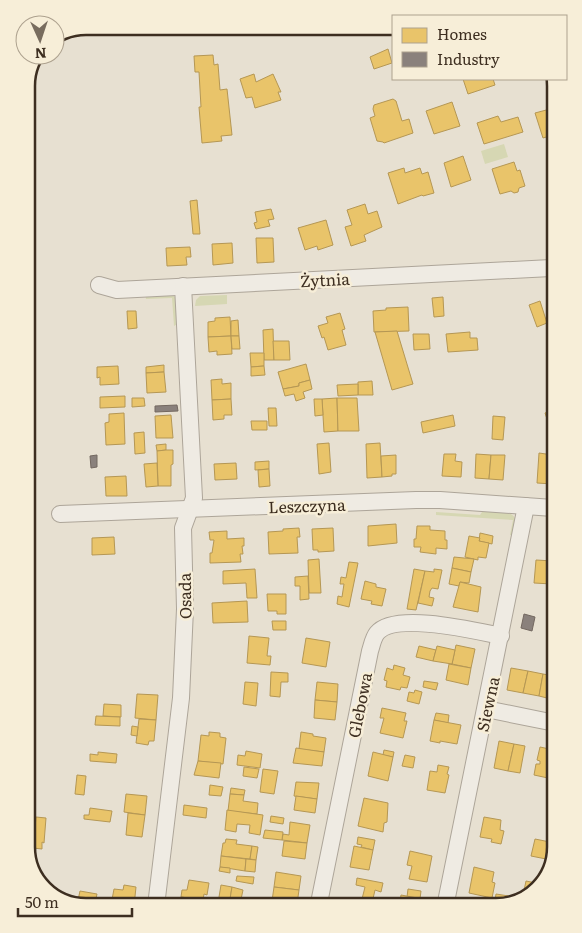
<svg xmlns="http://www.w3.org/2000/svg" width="582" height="933" font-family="Literata,serif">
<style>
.green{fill:#d6d7b3}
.homes{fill:#e9c46a;stroke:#b59754}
.industry{fill:#8a817c;stroke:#736860}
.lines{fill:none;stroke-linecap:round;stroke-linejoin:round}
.minor-casing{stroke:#ada599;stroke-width:18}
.minor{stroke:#efebe3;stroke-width:16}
.labels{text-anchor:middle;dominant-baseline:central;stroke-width:5;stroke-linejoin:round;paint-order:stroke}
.street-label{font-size:16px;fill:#3d2e20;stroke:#f7eed8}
.rim{fill:none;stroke:#3d2e20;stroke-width:2.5}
</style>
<rect width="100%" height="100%" fill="#e7e0d1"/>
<g class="green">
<polygon points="504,144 508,157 485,164 481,151"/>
<polygon points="145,293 172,295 175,297 180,322 174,326 172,298 146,299"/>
<polygon points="227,295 227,304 195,306 196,300 200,296"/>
<path d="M484,509C493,511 517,509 516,523C516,526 514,531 513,535H510L513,520L436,515V512L480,515Z"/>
</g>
<g class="homes">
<polygon points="388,49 392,63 374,69 370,57"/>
<polygon points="213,55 214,65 218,64 220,90 227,89 232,135 221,136 222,141 202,143 199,107 201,107 199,72 195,72 194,56"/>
<polygon points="254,74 256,82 273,74 281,92 278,92 281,100 255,108 252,97 246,98 240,79"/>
<polygon points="463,79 493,79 495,85 468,94"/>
<polygon points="393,99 396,101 402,121 409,119 413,133 384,143 383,142 377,141 370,118 375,116 373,109 374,105"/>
<polygon points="452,102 460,126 434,134 426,111"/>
<polygon points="550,109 550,136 543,138 535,113"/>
<polygon points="498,116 501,122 518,117 523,132 484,144 477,123"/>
<polygon points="463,156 471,180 451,187 444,163"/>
<polygon points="514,162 517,171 520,170 525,186 519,188 518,192 514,193 511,191 500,194 492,169"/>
<polygon points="404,168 405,173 420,168 422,174 428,172 434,193 423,196 422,195 398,204 388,173"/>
<polygon points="197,200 200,234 193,234 190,201"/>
<polygon points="365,204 368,214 377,211 382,227 364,235 366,241 351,246 345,227 352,225 347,210"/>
<polygon points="271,209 274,219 268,220 270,226 256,229 254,223 257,222 255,212"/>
<polygon points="326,220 333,245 318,250 317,246 305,250 298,228"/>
<polygon points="256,238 273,238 274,262 257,263"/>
<polygon points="232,243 233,263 213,265 212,244"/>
<polygon points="190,247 191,257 186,257 187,265 167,266 166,248"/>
<polygon points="443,297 444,316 434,317 432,298"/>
<polygon points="540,301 547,323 537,327 529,305"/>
<polygon points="408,307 409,331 374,332 373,311 386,310 386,308"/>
<polygon points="127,311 136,311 137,328 128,329"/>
<polygon points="340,313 345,329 342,330 346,345 328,350 324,337 322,338 318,326 328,323 326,317"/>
<polygon points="230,317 231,336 208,337 208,322 215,321 215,318"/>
<polygon points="238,320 239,336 231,336 231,321"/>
<polygon points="273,329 274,360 264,360 263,330"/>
<polygon points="397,331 413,384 392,390 375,332"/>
<polygon points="470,332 470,338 477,338 478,350 448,352 446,334"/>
<polygon points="413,334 429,334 430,349 414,350"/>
<polygon points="231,336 232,354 217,355 217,351 209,352 208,337"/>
<polygon points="231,336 239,336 240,349 232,349"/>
<polygon points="273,341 289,341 290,360 274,360"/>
<polygon points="250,353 264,353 264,366 251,367"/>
<polygon points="306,364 310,380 299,383 299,386 283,389 278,372"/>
<polygon points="164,365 164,372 146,373 146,367"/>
<polygon points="118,366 119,384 100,385 100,377 97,378 97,367"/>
<polygon points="264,366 265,375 251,376 251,367"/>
<polygon points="164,372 166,392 147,393 146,373"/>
<polygon points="222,379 222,384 231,383 231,399 212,400 211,380"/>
<polygon points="310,380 312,389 303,392 305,398 296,401 294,394 285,396 283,389 299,386 299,383"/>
<polygon points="372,381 373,395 358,395 358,382"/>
<polygon points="358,384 358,395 338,396 337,385"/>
<polygon points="125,396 125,407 100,408 100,397"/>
<polygon points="132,398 144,398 145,406 132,407"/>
<polygon points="337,398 338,431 324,432 322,399"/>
<polygon points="337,398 357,398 359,431 338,431"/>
<polygon points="231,399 232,415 224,415 224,419 213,420 212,400"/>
<polygon points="314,399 322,399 323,415 315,416"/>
<polygon points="268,408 276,408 277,426 269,426"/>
<polygon points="552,410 552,434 545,413"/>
<polygon points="124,413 125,444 106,445 105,423 109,422 109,414"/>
<polygon points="171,415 173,438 156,438 155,416"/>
<polygon points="453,415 455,426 423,433 421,422"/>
<polygon points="493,416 505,417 503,440 492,439"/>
<polygon points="251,421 267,421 267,430 252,430"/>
<polygon points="144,432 145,453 135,454 134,433"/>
<polygon points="329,443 331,472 319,474 317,444"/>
<polygon points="380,443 382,477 367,478 366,444"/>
<polygon points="166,444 166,450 157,451 156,445"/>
<polygon points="166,450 173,450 173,464 171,465 171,486 158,486 157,451"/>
<polygon points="539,453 553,455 553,484 537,483"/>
<polygon points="444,454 456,454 455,461 462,462 461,477 442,476"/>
<polygon points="476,454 491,455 489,479 475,478"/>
<polygon points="396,455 396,474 392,474 392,476 382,477 381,456"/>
<polygon points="491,455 505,455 503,480 489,479"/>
<polygon points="269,461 269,469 255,470 255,462"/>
<polygon points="157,463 158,486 146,487 144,464"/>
<polygon points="236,463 237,479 215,480 214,464"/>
<polygon points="269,469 270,486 259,487 258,470"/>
<polygon points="126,476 127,496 106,496 105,477"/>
<polygon points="396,524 397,543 368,546 368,526"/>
<polygon points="417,526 430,526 430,530 445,531 445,540 447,540 447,549 436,548 436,554 420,552 421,547 414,547 414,539 416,539"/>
<polygon points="299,528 300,537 297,537 298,553 269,554 268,532 283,531 283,529"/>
<polygon points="333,528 334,551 318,552 318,550 313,550 312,529"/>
<polygon points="227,531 227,539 244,538 244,546 242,546 243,554 240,554 241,562 210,563 210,553 212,553 214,540 210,540 209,532"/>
<polygon points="480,533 493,536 492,544 479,541"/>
<polygon points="469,536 480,538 479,541 489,543 486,558 478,557 478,560 465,557"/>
<polygon points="114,537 115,554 92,555 92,538"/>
<polygon points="454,557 474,559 471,572 452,568"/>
<polygon points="319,559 321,593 309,593 308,560"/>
<polygon points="536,560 553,561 552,584 534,583"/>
<polygon points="349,562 358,563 349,607 337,604 338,596 342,597 344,584 340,584 341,577 346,578"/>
<polygon points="452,568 471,572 469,583 460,582 459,586 449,584"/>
<polygon points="255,569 257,598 247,598 246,583 223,584 223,571"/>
<polygon points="414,569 425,571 416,610 407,609"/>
<polygon points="434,569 442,570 438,589 432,588 430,591 429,597 434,598 432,606 418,603 425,571 434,572"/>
<polygon points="308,576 309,599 300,600 300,586 295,586 295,577"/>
<polygon points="365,581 376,584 376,587 386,589 382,606 371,604 372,601 361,599"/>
<polygon points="460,582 481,587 478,612 453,607"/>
<polygon points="267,594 286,594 286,614 277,614 277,611 268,611"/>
<polygon points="247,601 248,622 213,623 212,603"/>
<polygon points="272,621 286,621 286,630 273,630"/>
<polygon points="249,636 269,638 267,656 271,656 270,665 247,663"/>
<polygon points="306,638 330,642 326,667 302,663"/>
<polygon points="456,645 475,649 471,668 452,664"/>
<polygon points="419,646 436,650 433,661 416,657"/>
<polygon points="437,646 455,650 452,664 433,661"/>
<polygon points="449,664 471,668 468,685 446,680"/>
<polygon points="394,665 405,668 403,675 410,677 407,688 401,687 400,690 386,687 387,681 384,680 387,668 393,670"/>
<polygon points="511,668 528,671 523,693 507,690"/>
<polygon points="528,671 543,674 539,696 523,693"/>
<polygon points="271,672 288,673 288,682 281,682 280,697 270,696"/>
<polygon points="543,674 554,676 555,700 539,696"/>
<polygon points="424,681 438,683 436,690 423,687"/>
<polygon points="245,682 258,683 256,706 243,704"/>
<polygon points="317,682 338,684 337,702 315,700"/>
<polygon points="415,690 422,692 419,704 407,701 409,692 414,693"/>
<polygon points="137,694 158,695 156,720 135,718"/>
<polygon points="315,700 337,702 335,720 314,718"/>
<polygon points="104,704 121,705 121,717 103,716"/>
<polygon points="382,708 406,713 404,721 407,721 403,738 380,733 384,718 380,718"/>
<polygon points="436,713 449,715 448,723 434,720"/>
<polygon points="96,716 120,717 120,726 95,725"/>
<polygon points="139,719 156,720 154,741 149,741 148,745 136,743"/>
<polygon points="434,720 461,725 457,744 440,741 440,743 430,741"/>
<polygon points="132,726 138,727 137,736 131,735"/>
<polygon points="209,732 220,733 220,737 226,738 223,764 198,761 201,735 209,736"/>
<polygon points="301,732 313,734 313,736 326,738 324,752 299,749"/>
<polygon points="499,741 514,744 508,771 494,768"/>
<polygon points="514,744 525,746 520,773 508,771"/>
<polygon points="540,747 554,750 548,778 534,775 536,764 540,764 540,761 537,760"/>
<polygon points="296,748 324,752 322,766 293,763"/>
<polygon points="384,750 394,752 393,757 383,755"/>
<polygon points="554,750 555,750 555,780 548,778"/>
<polygon points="246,751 262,754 260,768 237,765 238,755 245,756"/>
<polygon points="98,752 117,754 116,763 90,761 90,754 98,755"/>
<polygon points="373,752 393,757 388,781 368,776"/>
<polygon points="405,755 415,757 413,768 402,766"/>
<polygon points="198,761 221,763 219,778 194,775"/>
<polygon points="438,765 449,767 447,774 449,775 445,793 427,790 430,771 437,772"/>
<polygon points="244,767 259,769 257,778 243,776"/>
<polygon points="263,769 278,771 274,794 260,792"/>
<polygon points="77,775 86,776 84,795 75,794"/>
<polygon points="296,782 319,783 317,799 294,796"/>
<polygon points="210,785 223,787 221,796 209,795"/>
<polygon points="231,788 245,790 244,795 230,794"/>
<polygon points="126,794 147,796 145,815 124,812"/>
<polygon points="230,794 244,795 243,801 258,803 257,814 228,811"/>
<polygon points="296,796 317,799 315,813 294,810"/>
<polygon points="364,798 388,803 387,822 384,823 383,832 358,826"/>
<polygon points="184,805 207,808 206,818 183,815"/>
<polygon points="90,808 112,811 110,822 84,819 84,815 89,815"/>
<polygon points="227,810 263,815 260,835 249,833 250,825 237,824 236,832 225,830"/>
<polygon points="128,813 145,815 142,837 126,835"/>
<polygon points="271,816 284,818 283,824 270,822"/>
<polygon points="32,817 36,817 33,848 32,848"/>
<polygon points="36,817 46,818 44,843 42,842 42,849 33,848"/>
<polygon points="484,817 501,820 500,830 504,831 501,844 491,842 492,839 480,837"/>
<polygon points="290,822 310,825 307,843 282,840 283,834 289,835"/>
<polygon points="265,830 283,832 282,840 263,838"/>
<polygon points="358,837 375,840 373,850 361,847 362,845 357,844"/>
<polygon points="226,839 237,840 236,844 252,846 250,859 221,856 223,843 225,843"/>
<polygon points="535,839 555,843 551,860 531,856"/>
<polygon points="284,841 307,843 305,859 282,856"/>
<polygon points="252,846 258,847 256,860 250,859"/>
<polygon points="354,846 373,850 369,870 350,867"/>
<polygon points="410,851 432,856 427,882 409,879 412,866 407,865"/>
<polygon points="221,856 246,859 245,871 220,867"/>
<polygon points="246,859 256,860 255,872 245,871"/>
<polygon points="220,867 230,868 230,873 219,871"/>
<polygon points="474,867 494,872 492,882 495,883 492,898 469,893"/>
<polygon points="276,872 301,876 299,890 274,887"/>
<polygon points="237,876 254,877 253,884 236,881"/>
<polygon points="357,878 383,883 381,892 375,890 372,903 361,903 365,887 356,885"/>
<polygon points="189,880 209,883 207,895 204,894 203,900 181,897 182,890 187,890"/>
<polygon points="526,881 541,884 522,900"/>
<polygon points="124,885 136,887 134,906 111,905 114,889 123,890"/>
<polygon points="221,885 232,887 229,905 218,903"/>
<polygon points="232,887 243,890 240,904 229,905"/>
<polygon points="274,887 299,890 297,904 272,901"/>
<polygon points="408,889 421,891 420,899 407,897"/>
<polygon points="80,891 97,894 95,903 78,900"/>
<polygon points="496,894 515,897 517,901 495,901"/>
<polygon points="401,895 423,899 423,902 400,902"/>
<polygon points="181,897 201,900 200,905 179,905"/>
<polygon points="71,899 88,902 88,907 71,903"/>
<polygon points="252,899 268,901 268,904 252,904"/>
</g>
<g class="industry">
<polygon points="177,405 178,411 155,412 155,406"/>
<polygon points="97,455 97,467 91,468 90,456"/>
<polygon points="524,614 535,617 532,631 521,628"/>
</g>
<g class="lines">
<g class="minor-casing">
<g id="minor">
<polyline points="99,285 117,290 551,268"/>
<polyline points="60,514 416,500 440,500 553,508"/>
<polyline points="486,709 555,723"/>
<polyline points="446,902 526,506"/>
<path d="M319,903L370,651C372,645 373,638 377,633C395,611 476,631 501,636"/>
<polyline points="156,906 181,698 185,609 183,528 194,498 183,286"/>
</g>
</g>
<use href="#minor" class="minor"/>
</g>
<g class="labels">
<g class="street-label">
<text transform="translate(325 279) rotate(-3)">Żytnia</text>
<text transform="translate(307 505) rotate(-2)">Leszczyna</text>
<text transform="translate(184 596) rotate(-91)">Osada</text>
<text transform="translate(487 704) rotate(-78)">Siewna</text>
<text transform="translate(359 705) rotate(-79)">Glebowa</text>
</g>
</g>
<path d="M0 0H582V933H0ZM86 35H496A51 51 0 0 1 547 86V847A51 51 0 0 1 496 898H86A51 51 0 0 1 35 847V86A51 51 0 0 1 86 35Z" fill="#f7eed8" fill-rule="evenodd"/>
<path class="rim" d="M86 35H496A51 51 0 0 1 547 86V847A51 51 0 0 1 496 898H86A51 51 0 0 1 35 847V86A51 51 0 0 1 86 35Z"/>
<rect x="392" y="15" width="175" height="65" fill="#f7eed8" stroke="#ada18e"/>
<rect x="402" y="28" width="25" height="15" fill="#e9c46a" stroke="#ada18e"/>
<text x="437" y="40" font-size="15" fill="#3d2e20">Homes</text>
<rect x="402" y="52" width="25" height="15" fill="#8a817c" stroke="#ada18e"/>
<text x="437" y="65" font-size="15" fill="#3d2e20">Industry</text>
<g transform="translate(40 40) rotate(177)"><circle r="24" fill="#f7eed8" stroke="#ada18e"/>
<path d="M0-4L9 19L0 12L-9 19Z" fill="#786c5e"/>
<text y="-8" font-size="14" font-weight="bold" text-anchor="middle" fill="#3d2e20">N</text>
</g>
<path d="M18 908v8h114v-8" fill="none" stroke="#3d2e20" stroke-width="2.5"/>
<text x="25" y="908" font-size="15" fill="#3d2e20" stroke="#f7eed8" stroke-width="4" paint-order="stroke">50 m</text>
</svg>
